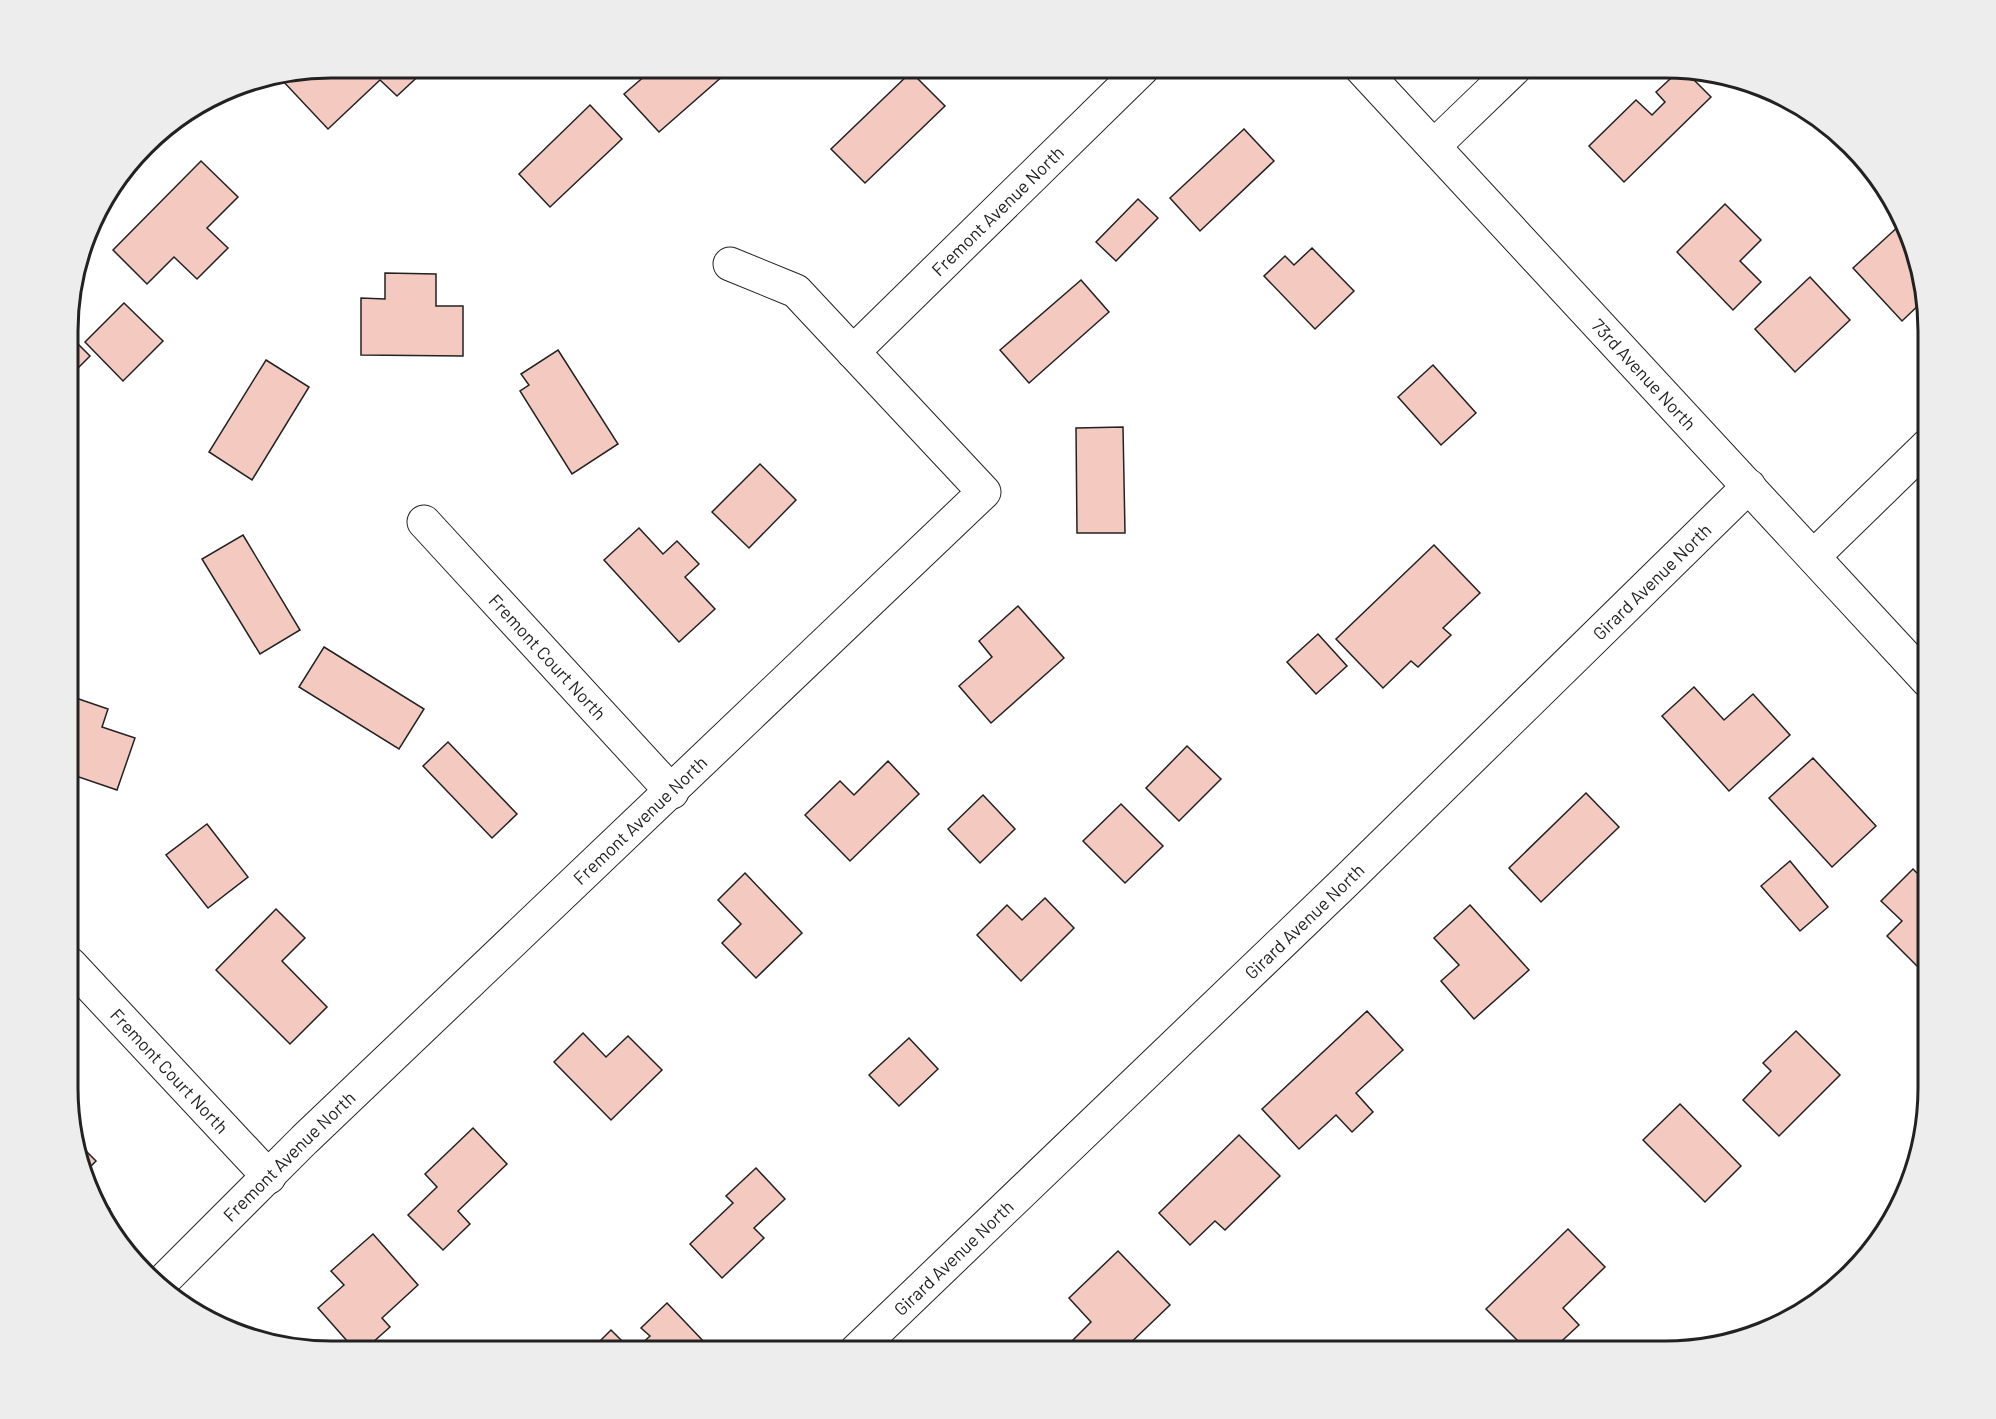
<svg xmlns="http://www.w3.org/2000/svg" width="1996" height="1419" font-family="Barlow,sans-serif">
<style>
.building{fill:#f3c9c0;stroke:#222;stroke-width:1.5}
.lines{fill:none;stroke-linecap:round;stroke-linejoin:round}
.minor-casing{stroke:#222;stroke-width:35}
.tertiary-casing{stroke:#222;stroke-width:35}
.minor{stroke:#fff;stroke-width:33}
.tertiary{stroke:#fff;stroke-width:33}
.labels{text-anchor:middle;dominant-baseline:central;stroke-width:4.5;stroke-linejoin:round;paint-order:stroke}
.street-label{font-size:18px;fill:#222;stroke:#fff}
.rim{fill:none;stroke:#222;stroke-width:3}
</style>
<rect width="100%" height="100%" fill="#fff"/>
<g class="building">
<polygon points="331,68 427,68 397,96 380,80 328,129 281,79"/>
<polygon points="654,68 732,68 659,132 624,94"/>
<polygon points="1682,68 1711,97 1624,182 1589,146 1636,100 1652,115 1665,102 1656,92"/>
<polygon points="911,72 945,106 865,183 831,149"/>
<polygon points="590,105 622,139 550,207 519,174"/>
<polygon points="1244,129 1274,161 1200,231 1170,198"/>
<polygon points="201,161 238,197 207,228 228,248 197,279 174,257 147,284 113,250"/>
<polygon points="1138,199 1158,218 1116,261 1096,242"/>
<polygon points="1725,204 1761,240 1740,261 1761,282 1733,310 1677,252"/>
<polygon points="1901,224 1924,300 1902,321 1853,268"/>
<polygon points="1312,248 1354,291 1315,329 1264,276 1285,256 1294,265"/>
<polygon points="385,273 436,274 436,306 463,306 463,356 361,355 361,298 385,299"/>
<polygon points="1810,277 1850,320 1795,372 1755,329"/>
<polygon points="1081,280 1109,312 1029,383 1000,350"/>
<polygon points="124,303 163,341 123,381 85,342"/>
<polygon points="70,336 90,356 70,376"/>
<polygon points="558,350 618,444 572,474 520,391 529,385 521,374"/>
<polygon points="266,360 309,387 252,480 209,452"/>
<polygon points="1433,365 1476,413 1441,445 1398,397"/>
<polygon points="1123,427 1125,533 1077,533 1076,428"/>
<polygon points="760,464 796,500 749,548 712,512"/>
<polygon points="639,528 663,554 677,541 699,564 685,577 715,609 679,642 604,560"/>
<polygon points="243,535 300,630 260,654 202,559"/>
<polygon points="1434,545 1480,593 1443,628 1451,635 1418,667 1411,661 1383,688 1336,639"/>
<polygon points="1018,606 1064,658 991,723 959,686 992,657 979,641"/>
<polygon points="1318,634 1347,666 1316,694 1287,662"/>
<polygon points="324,647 424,709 399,749 299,687"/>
<polygon points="1694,687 1724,720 1753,694 1790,735 1729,791 1662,716"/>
<polygon points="70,696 108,709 102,727 135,738 117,790 70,774"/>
<polygon points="448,742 517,814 492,838 423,766"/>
<polygon points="1187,746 1221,779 1179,821 1146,788"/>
<polygon points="1813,758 1876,826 1832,867 1769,798"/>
<polygon points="888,761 919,794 850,861 805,815 840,781 854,795"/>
<polygon points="1586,793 1619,827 1541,902 1509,868"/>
<polygon points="983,795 1015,829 980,863 948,829"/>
<polygon points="1121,804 1163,846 1125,883 1083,841"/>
<polygon points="207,824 248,877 208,908 166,855"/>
<polygon points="1790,861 1828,907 1800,931 1761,886"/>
<polygon points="1913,869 1928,884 1928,977 1887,936 1902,921 1881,901"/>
<polygon points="745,873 802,933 756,978 722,943 741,924 718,900"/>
<polygon points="1045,898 1074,928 1021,981 977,935 1007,905 1022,920"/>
<polygon points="1470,905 1529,970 1474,1019 1441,981 1459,965 1434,938"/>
<polygon points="276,909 305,938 282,961 327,1007 290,1044 216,970"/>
<polygon points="1367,1011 1403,1050 1356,1093 1373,1112 1352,1132 1336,1115 1299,1149 1262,1109"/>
<polygon points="1796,1031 1840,1075 1779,1136 1743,1100 1771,1071 1763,1063"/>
<polygon points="583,1033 606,1057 628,1036 662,1070 611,1120 554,1062"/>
<polygon points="909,1038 938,1069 899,1106 869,1075"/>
<polygon points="1680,1104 1741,1166 1705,1202 1643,1140"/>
<polygon points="473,1128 507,1164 458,1211 470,1224 443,1250 408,1215 437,1187 425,1174"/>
<polygon points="1239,1135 1280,1176 1225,1230 1215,1221 1190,1245 1159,1213"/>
<polygon points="76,1141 96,1161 86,1171"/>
<polygon points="756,1168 785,1199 754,1228 764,1238 722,1278 690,1244 733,1203 726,1196"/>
<polygon points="93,1191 110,1209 102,1217"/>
<polygon points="1568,1229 1605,1267 1563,1308 1579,1325 1551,1351 1528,1351 1486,1309"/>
<polygon points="373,1234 418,1285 382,1318 390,1327 363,1351 356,1351 318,1308 344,1285 331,1271"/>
<polygon points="1118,1251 1170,1305 1122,1351 1062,1351 1091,1322 1069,1298"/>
<polygon points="667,1303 707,1345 701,1351 634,1351 650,1336 641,1328"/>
<polygon points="611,1330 632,1351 590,1351"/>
</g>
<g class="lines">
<g class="minor-casing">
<g id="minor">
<polyline points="1434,146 1515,68"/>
<path id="s1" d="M853,352L1143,68"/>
<path id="s2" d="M424,522L672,792"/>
<polyline points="1814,556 1928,445"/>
<path id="s3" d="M70,964L269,1177"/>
<path id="s4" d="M159,1285L304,1140L984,492L796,291L730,264"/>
<path id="s5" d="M856,1351L1346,881L1749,486"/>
</g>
</g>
<g class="tertiary-casing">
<g id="tertiary">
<path id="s6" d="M1361,68L1928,681"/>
</g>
</g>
<use href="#minor" class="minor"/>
<use href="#tertiary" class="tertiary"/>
</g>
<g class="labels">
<g class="street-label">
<text stroke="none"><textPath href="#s1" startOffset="202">Fremont Avenue North</textPath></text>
<text stroke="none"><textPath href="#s6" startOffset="417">73rd Avenue North</textPath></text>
<text stroke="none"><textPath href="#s5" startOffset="1107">Girard Avenue North</textPath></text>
<text stroke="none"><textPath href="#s2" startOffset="183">Fremont Court North</textPath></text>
<text stroke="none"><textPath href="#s4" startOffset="669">Fremont Avenue North</textPath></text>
<text stroke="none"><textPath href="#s5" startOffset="621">Girard Avenue North</textPath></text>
<text stroke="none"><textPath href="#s3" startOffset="146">Fremont Court North</textPath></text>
<text stroke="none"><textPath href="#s4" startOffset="183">Fremont Avenue North</textPath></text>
<text stroke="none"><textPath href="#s5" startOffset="135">Girard Avenue North</textPath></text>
</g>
</g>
<path d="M0 0H1996V1419H0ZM331 78H1665A253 253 0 0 1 1918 331V1088A253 253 0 0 1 1665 1341H331A253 253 0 0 1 78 1088V331A253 253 0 0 1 331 78Z" fill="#ededed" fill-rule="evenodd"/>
<path class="rim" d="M331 78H1665A253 253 0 0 1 1918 331V1088A253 253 0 0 1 1665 1341H331A253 253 0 0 1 78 1088V331A253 253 0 0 1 331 78Z"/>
</svg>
